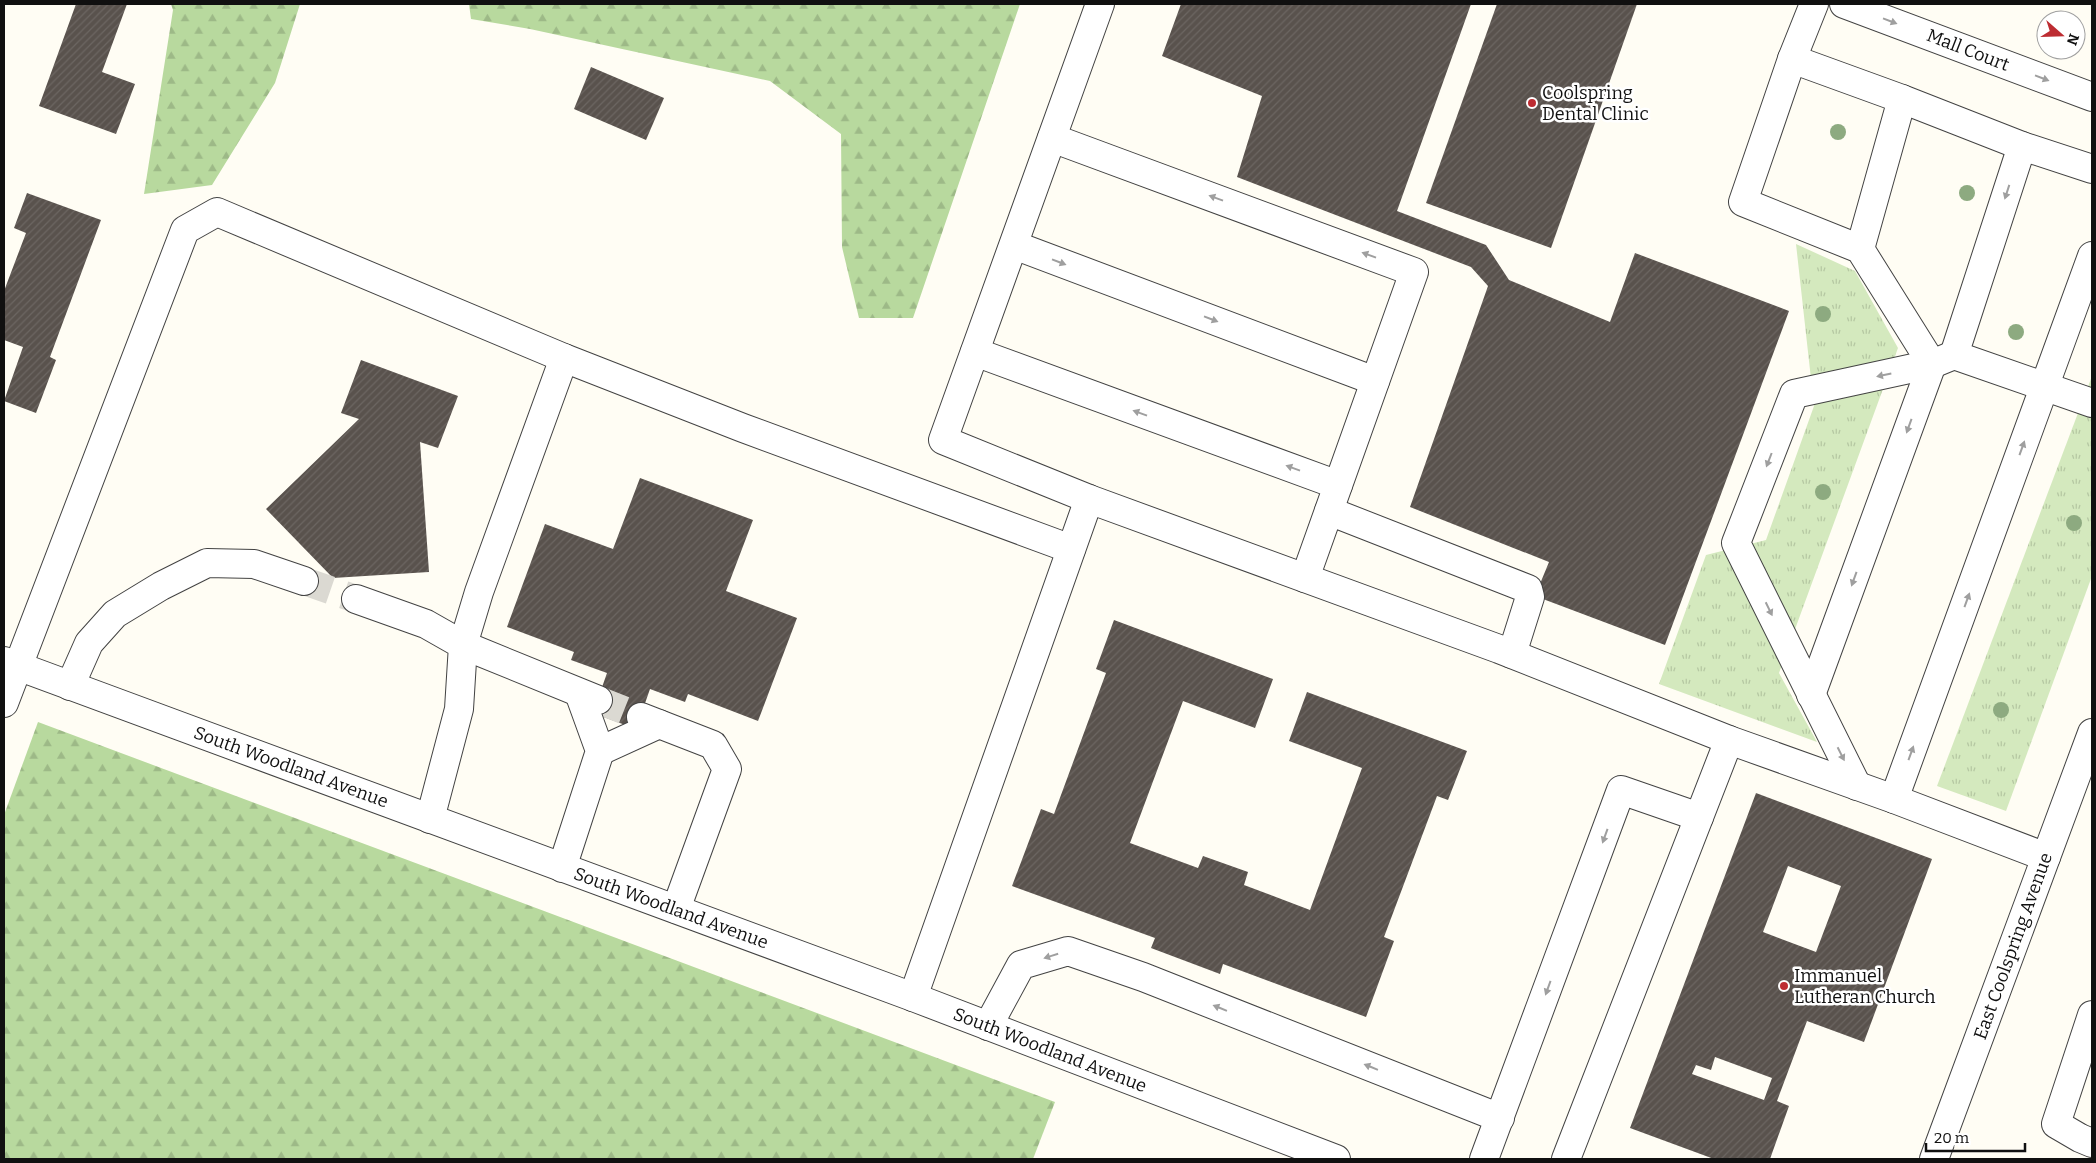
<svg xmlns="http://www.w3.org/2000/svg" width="2096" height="1163" font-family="Bitter,serif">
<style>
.grass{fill:url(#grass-tufts)}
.forest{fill:url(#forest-firs)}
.building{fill:url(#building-hatch);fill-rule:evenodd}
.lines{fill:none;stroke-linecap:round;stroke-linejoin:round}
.minor-tunnel{stroke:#dbd9d2;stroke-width:28;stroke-dasharray:28 14;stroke-linecap:butt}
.minor-casing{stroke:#434343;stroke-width:30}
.minor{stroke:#fff;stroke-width:28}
.tree{fill:#8daa80}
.oneway{fill:#9f9f9f}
.poi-dot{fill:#bd2c32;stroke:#fff;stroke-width:2}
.labels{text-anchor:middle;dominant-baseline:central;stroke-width:5;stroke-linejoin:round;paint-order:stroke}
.street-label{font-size:18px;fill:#101010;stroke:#fff}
.poi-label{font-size:18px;fill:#101010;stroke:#fff;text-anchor:start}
</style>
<defs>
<pattern id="grass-tufts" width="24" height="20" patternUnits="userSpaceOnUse" patternTransform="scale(1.25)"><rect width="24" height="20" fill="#d4e9be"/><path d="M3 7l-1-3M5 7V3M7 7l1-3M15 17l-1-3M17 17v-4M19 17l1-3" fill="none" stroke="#b5c7a2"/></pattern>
<pattern id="forest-firs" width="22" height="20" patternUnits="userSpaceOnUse" patternTransform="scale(1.25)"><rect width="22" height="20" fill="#b8d99e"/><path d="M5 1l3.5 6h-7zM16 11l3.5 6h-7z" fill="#9db987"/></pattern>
<pattern id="building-hatch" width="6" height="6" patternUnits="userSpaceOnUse" patternTransform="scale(1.25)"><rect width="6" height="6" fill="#59524d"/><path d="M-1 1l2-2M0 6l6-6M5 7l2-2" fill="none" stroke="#6c6662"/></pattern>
</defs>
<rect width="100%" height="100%" fill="#fffdf4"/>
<g class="grass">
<polygon points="1796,244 1855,271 1898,348 1779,673 1817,742 1659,684 1706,555 1766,540 1814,406"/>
<polygon points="2092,376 2092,576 2006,811 1937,786"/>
</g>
<g class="forest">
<polygon points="171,4 300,4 275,83 212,185 144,194 173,10"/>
<polygon points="469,4 1020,4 913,318 859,318 842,247 841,134 770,81 530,29 471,19"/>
<polygon points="38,722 1055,1102 1033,1159 4,1159 4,815"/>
</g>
<g class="building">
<polygon points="76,4 127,4 102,72 135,84 116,134 39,106"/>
<polygon points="1181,4 1471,4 1397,211 1486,245 1509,280 1610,322 1635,253 1789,311 1665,645 1535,596 1549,562 1410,507 1488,286 1471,267 1237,177 1262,96 1162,56"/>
<polygon points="1497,4 1637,4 1551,248 1426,203"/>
<polygon points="591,67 664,98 646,140 574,109"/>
<polygon points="27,193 101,220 50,357 56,360 36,413 4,401 23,347 4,340 4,291 26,233 14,228"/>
<polygon points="361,360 458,396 438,448 420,442 429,572 333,578 266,509 359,419 341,413"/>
<polygon points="640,478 753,520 726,591 797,618 758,721 688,694 685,702 650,689 636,729 593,713 607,673 571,660 574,652 507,627 545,524 613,549"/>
<polygon points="1114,620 1273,679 1255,728 1183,701 1130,843 1198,868 1203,856 1248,872 1244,885 1310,910 1362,768 1289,741 1307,692 1467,751 1448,800 1437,796 1384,937 1394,941 1366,1017 1223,964 1220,974 1151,948 1155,938 1012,886 1041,809 1054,814 1106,673 1096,669"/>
<path d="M1756,793L1932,859L1864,1042L1807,1021L1777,1101L1789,1106L1770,1159H1714L1630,1128ZM1788,866L1841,886L1816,952L1763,932ZM1715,1057L1772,1078L1764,1100L1692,1074L1696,1065L1711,1070Z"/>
</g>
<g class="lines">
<g class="minor-tunnel">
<polyline points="304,581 356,599"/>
<polyline points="598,700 641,717"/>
</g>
<g class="minor-casing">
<g id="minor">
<polyline points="1814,4 1792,59 1743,202 1860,249 1932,364"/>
<polyline points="1844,4 2092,97"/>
<polyline points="1792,59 1902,99"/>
<polyline points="1052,138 1414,272 1305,578"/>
<polyline points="1014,245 1375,381"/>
<polyline points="1860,249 1902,99 2022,146 2092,169"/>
<polyline points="975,352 1338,485"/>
<polyline points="1954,355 2022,146"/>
<polyline points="564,358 479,592 463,645 598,700"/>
<polyline points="1089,499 943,440 1100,4"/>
<polyline points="1329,511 1528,589 1530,597 1512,654"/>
<polyline points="356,599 426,624 463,645 459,709 430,819"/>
<polyline points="4,661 913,997 1336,1159"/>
<polyline points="70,686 89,643 115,614 161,586 207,563 254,564 304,581"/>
<polyline points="1811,695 1932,364"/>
<polyline points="4,703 185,230 217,212 564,358 743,428 1071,549"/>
<polyline points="641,717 713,745 727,769 676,909"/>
<polyline points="600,751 659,724"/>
<polyline points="1857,786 1736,543 1794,394 1932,364 1954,355 2092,403"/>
<polyline points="1894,799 2092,256"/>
<polyline points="562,868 600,751 579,693"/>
<polyline points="913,997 1089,499 1499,649 1729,740 1894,799 2046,857"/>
<polyline points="2092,1015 2056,1124 2080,1138 2092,1143"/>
<polyline points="988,1026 1021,965 1068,951 1143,977 1500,1118"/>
<polyline points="1484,1159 1621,790 1699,817"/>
<polyline points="1566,1159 1729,740"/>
<polyline points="1934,1159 2092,733"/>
</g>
</g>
<use href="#minor" class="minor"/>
</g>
<g class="tree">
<circle cx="1838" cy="132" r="8"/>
<circle cx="1967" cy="193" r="8"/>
<circle cx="1823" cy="314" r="8"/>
<circle cx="2016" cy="332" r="8"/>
<circle cx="1823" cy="492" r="8"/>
<circle cx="2074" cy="523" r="8"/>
<circle cx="2001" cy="710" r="8"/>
</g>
<defs><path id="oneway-solid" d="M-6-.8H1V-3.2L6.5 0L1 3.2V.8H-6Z" transform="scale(1.25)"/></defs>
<g class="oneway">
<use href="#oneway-solid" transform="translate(1890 21) rotate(21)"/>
<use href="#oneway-solid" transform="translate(2042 78) rotate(21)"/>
<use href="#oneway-solid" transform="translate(2007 192) rotate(108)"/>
<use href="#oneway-solid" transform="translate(1216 198) rotate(-160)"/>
<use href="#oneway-solid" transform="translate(1369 255) rotate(-160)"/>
<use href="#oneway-solid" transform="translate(1059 262) rotate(21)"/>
<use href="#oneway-solid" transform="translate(1211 319) rotate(21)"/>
<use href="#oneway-solid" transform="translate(1884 375) rotate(168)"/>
<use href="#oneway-solid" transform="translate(1140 413) rotate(-160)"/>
<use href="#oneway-solid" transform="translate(1909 426) rotate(110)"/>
<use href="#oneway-solid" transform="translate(2022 448) rotate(-70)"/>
<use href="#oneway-solid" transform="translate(1769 460) rotate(111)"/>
<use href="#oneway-solid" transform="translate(1293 468) rotate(-160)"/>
<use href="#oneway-solid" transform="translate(1854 579) rotate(110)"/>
<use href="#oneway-solid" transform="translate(1967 600) rotate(-70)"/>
<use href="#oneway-solid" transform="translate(1769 609) rotate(64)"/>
<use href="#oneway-solid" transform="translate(1911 753) rotate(-70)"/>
<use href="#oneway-solid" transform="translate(1841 754) rotate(63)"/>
<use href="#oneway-solid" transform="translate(1605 836) rotate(110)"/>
<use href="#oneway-solid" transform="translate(1051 956) rotate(163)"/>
<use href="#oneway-solid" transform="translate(1548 988) rotate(110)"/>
<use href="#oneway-solid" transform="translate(1220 1008) rotate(-158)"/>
<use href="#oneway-solid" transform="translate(1371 1067) rotate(-158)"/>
</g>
<g class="poi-dot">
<circle cx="1532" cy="103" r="5"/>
<circle cx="1784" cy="986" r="5"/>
</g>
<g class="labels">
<g class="street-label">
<text transform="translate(1968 50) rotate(21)">Mall Court</text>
<text transform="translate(291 767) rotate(20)">South Woodland Avenue</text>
<text transform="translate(671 908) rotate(20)">South Woodland Avenue</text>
<text transform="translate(2013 946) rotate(-70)">East Coolspring Avenue</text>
<text transform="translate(1050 1050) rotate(21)">South Woodland Avenue</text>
</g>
<g class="poi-label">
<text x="1542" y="93">Coolspring<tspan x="1542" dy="21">Dental Clinic</tspan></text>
<text x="1794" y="976">Immanuel<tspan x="1794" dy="21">Lutheran Church</tspan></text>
</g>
</g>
<rect width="2096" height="1163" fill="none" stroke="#101010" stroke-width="10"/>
<g transform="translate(2061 35) rotate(110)"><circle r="24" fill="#ffffff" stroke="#9f9f9f"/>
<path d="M0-4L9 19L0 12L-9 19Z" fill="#bd2c32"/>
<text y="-8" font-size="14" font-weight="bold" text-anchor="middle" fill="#101010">N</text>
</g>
<path d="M1926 1143v8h99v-8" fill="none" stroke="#101010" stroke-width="2.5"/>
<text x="1934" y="1143" font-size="15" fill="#101010" stroke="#ffffff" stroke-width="4" paint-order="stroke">20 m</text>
</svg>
